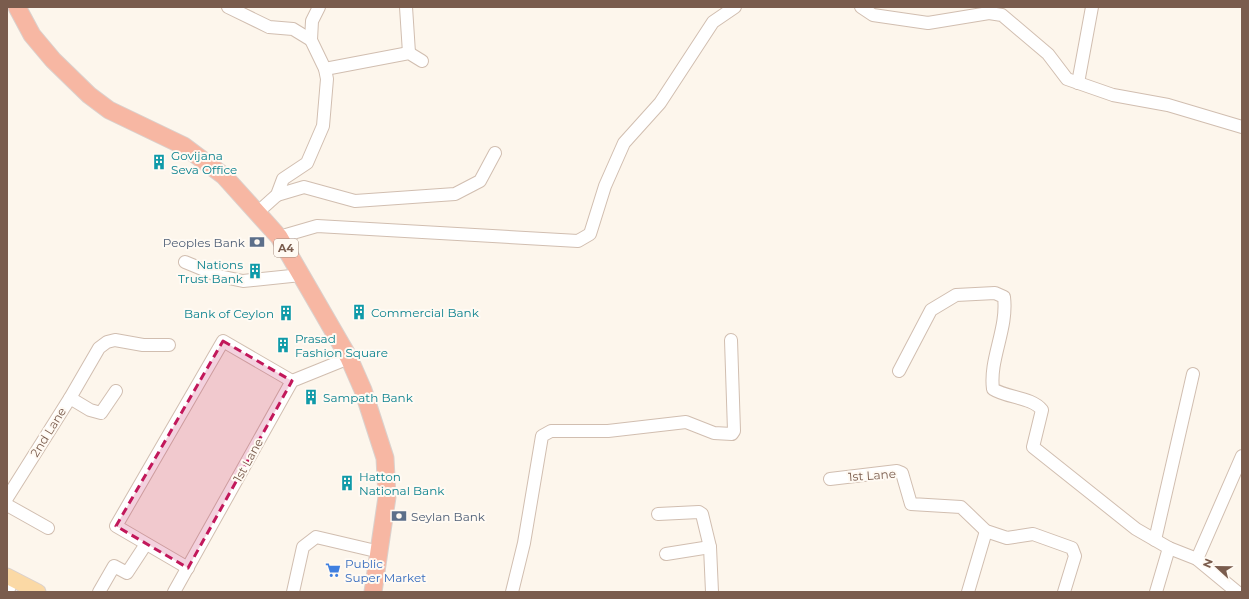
<svg xmlns="http://www.w3.org/2000/svg" width="1249" height="599" font-family="Montserrat,sans-serif">
<style>
.lines{fill:none;stroke-linecap:round;stroke-linejoin:round}
.minor-casing{stroke:#d1beb0;stroke-width:14}
.major-casing{stroke:#dad1cd;stroke-width:17}
.highway-casing{stroke:#dad1cd;stroke-width:19}
.minor{stroke:#fff;stroke-width:12}
.major{stroke:#fbd9a5;stroke-width:15}
.highway{stroke:#f7b7a3;stroke-width:17}
.marked{fill:#c2185b;fill-opacity:0.2;stroke:#c2185b;stroke-width:3;stroke-dasharray:8 5;stroke-linejoin:round}
.labels{text-anchor:middle;dominant-baseline:central;stroke-width:4;stroke-linejoin:round;paint-order:stroke}
.shield{fill:#fffaf3;stroke:#a28b7f;stroke-width:1}
.shield-label{font-size:11px;font-weight:bold;fill:#7a5c4d}
.culture-label{font-size:12px;fill:#0d838f;stroke:#fffaf3;text-anchor:start}
.service-label{font-size:12px;fill:#4e5e75;stroke:#fffaf3;text-anchor:end}
.street-label{font-size:12px;fill:#7a5c4d;stroke:#fffaf3}
.shop-label{font-size:12px;fill:#366cbe;stroke:#fffaf3;text-anchor:start}
</style>
<rect width="100%" height="100%" fill="#fdf6ec"/>
<g class="lines">
<g class="minor-casing">
<g id="minor">
<polyline points="228,7 269,27 293,29 311,40"/>
<polyline points="406,7 409,53"/>
<polyline points="861,7 873,15 928,23 989,13 1002,15 1048,54 1067,79 1113,95 1168,105 1242,127"/>
<polyline points="325,69 409,53 422,61"/>
<polyline points="1078,83 1092,7"/>
<polyline points="277,195 304,187 355,201 455,194 480,181 495,153"/>
<polyline points="258,212 277,195 283,179 307,163 323,126 327,79 325,69 311,40 312,21 319,7"/>
<polyline points="279,237 317,226 578,241 590,234 605,186 624,143 660,103 713,22 735,7"/>
<polyline points="185,262 219,276 243,281 301,275"/>
<path d="M899,371L931,310L956,295L995,293L1004,297C1008,329 989,359 993,389C1007,398 1032,397 1042,410L1033,447L1136,529L1169,548L1197,559L1237,592"/>
<polyline points="70,398 99,348 107,342 115,340 143,345 169,345"/>
<polyline points="830,479 897,471 902,473 911,504 961,507 986,531 1007,538 1033,534 1072,548 1075,556 1064,592"/>
<polyline points="7,498 70,398 90,410 101,413 116,391"/>
<polyline points="7,505 48,528"/>
<polyline points="658,514 699,512 702,514 710,547 712,592"/>
<polyline points="1155,540 1193,374"/>
<polyline points="666,554 710,547"/>
<polyline points="1197,559 1242,456"/>
<polyline points="188,568 116,526 223,341 292,381"/>
<polyline points="8,592 12,579"/>
<polyline points="99,592 114,566 127,573 146,544"/>
<polyline points="174,592 292,381 349,358"/>
<polyline points="293,592 303,547 316,537 380,552"/>
<polyline points="512,592 524,543 542,436 551,431 608,431 686,422 714,433 732,434 734,431 731,340"/>
<polyline points="968,592 986,531"/>
<polyline points="1156,592 1169,548"/>
</g>
</g>
<g class="major-casing">
<polyline id="major" points="7,576 38,592"/>
</g>
<g class="highway-casing">
<polyline id="highway" points="17,7 32,35 53,60 89,95 109,110 184,146 224,176 279,237 349,358 363,390 385,458 387,497 373,592"/>
</g>
<use href="#minor" class="minor"/>
<use href="#major" class="major"/>
<use href="#highway" class="highway"/>
</g>
<path class="marked" d="M223,341L292,381L188,568L116,526Z"/>
<defs>
<g id="building-bare" transform="scale(1.2)"><path d="M-4-6H4V6H1V3H-1V6H-4ZM-2.5-4.3h1.7v1.8h-1.7ZM.8-4.3h1.7v1.8H.8ZM-2.5-1h1.7V.8h-1.7ZM.8-1h1.7V.8H.8Z" fill="#0f9aa8" stroke="#fffaf3" stroke-width="2.5" paint-order="stroke"/></g>
<g id="bank-bare" transform="scale(1.2)"><path d="M-6-4H6V4H-6ZM0-2.3a2.3 2.3 0 1 0 0 4.6a2.3 2.3 0 1 0 0-4.6Z" fill="#5c6f8a" stroke="#fffaf3" stroke-width="2.5" paint-order="stroke"/></g>
<g id="supermarket-bare" transform="scale(1.2)"><path d="M-6-5.5h2.5l.6 2H6L4.5 2H-2.5L-4.4-4H-6ZM-1.5 3.2a1.3 1.3 0 1 0 .1 0ZM3 3.2a1.3 1.3 0 1 0 .1 0Z" fill="#3f7fe0" stroke="#fffaf3" stroke-width="2.5" paint-order="stroke"/></g>
</defs>
<g fill-rule="evenodd">
<use href="#building-bare" x="159" y="162"/>
<use href="#bank-bare" x="257" y="242"/>
<use href="#building-bare" x="255" y="271"/>
<use href="#building-bare" x="359" y="312"/>
<use href="#building-bare" x="286" y="313"/>
<use href="#building-bare" x="283" y="345"/>
<use href="#building-bare" x="311" y="397"/>
<use href="#building-bare" x="347" y="483"/>
<use href="#bank-bare" x="399" y="516"/>
<use href="#supermarket-bare" x="333" y="570"/>
</g>
<g class="labels">
<rect class="shield" x="274" y="239" width="24" height="18" rx="3"/>
<g class="shield-label">
<text x="286" y="248">A4</text>
</g>
<g class="culture-label">
<text x="171" y="155">Govijana<tspan x="171" dy="14">Seva Office</tspan></text>
<text x="243" y="264" text-anchor="end">Nations<tspan x="243" dy="14">Trust Bank</tspan></text>
<text x="371" y="312">Commercial Bank</text>
<text x="274" y="313" text-anchor="end">Bank of Ceylon</text>
<text x="295" y="338">Prasad<tspan x="295" dy="14">Fashion Square</tspan></text>
<text x="323" y="397">Sampath Bank</text>
<text x="359" y="476">Hatton<tspan x="359" dy="14">National Bank</tspan></text>
</g>
<g class="service-label">
<text x="245" y="242">Peoples Bank</text>
<text x="411" y="516" text-anchor="start">Seylan Bank</text>
</g>
<g class="street-label">
<text transform="translate(48 432) rotate(-58)">2nd Lane</text>
<text transform="translate(248 460) rotate(-61)">1st Lane</text>
<text transform="translate(872 475) rotate(-4)">1st Lane</text>
</g>
<g class="shop-label">
<text x="345" y="563">Public<tspan x="345" dy="14">Super Market</tspan></text>
</g>
</g>
<rect width="1249" height="599" fill="none" stroke="#7a5c4d" stroke-width="16"/>
<g transform="translate(1217 567) rotate(292)" stroke="#fffaf3" stroke-width="3" paint-order="stroke">
<path d="M0-3L7 15L0 10L-7 15Z" fill="#7a5c4d"/>
<text y="-6" font-size="11" font-weight="bold" text-anchor="middle" fill="#7a5c4d">N</text>
</g>
</svg>
